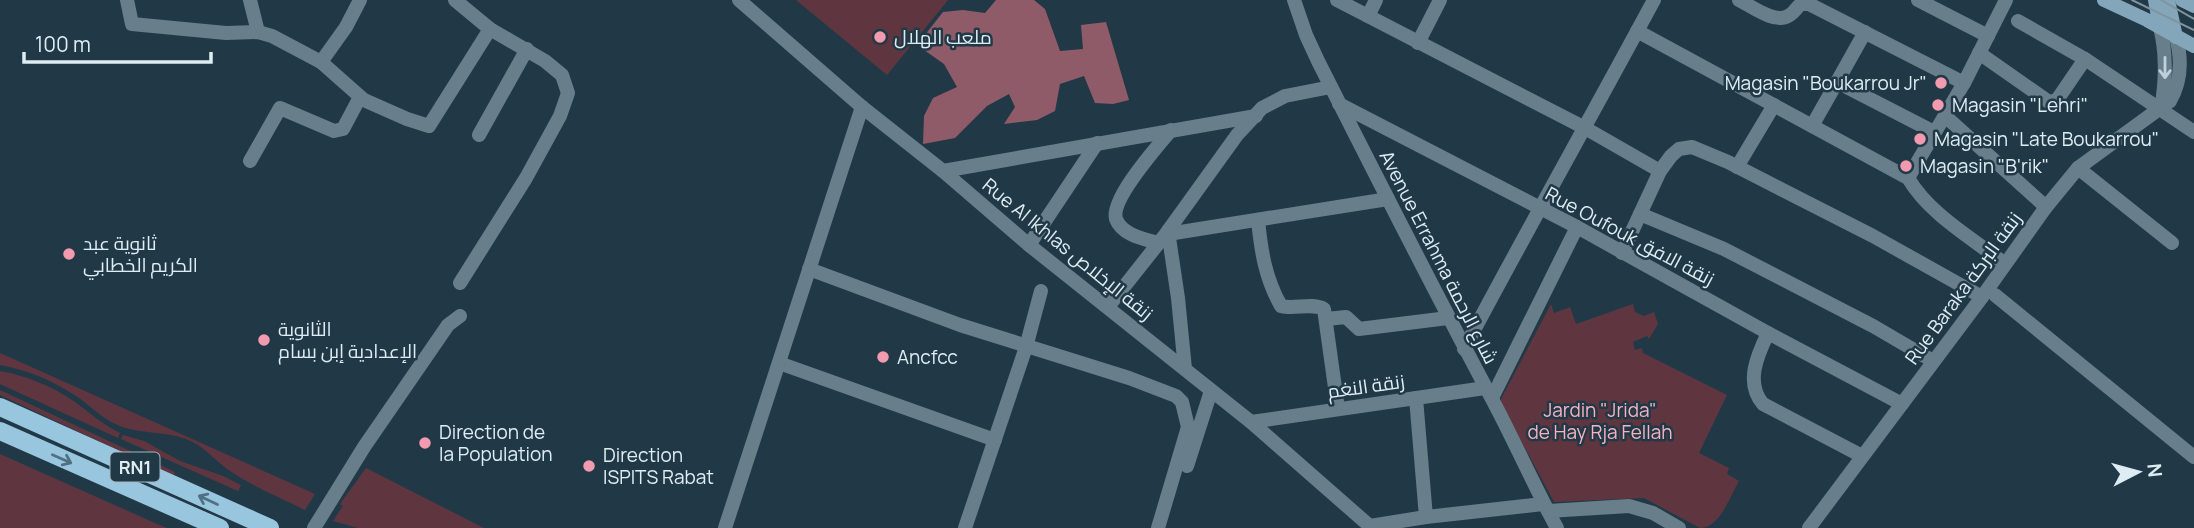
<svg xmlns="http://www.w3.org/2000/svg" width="2194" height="528" font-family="Manrope,Cairo,sans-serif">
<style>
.green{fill:#5f3640}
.forest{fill:#905b68}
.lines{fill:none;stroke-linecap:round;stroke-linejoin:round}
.minor{stroke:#687e8a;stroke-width:14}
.secondary{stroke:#84a6ba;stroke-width:14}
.primary{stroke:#99c6df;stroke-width:18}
.tram{stroke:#81949e;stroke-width:2}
.oneway{stroke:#c0d0da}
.oneway2{stroke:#517183}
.poi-dot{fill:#f29aaf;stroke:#213946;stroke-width:2.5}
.labels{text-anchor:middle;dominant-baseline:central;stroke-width:5;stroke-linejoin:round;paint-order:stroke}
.shield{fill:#213946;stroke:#a5b6c0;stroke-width:2}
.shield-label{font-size:18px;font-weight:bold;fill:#deecf4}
.poi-label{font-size:19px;fill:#deecf4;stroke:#213946;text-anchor:start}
.street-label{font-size:19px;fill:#deecf4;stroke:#213946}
.park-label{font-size:19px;fill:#f5b2c1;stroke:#213946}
</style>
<rect width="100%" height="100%" fill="#213946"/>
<g class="green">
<polygon points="796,0 948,0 887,75"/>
<path d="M1551,304L1554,313L1570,307L1576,324L1633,304L1635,312L1644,316L1654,312L1658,324L1649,339L1647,336L1633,342L1635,350L1642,348L1643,353L1727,395L1699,453L1729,468L1727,474L1739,481C1730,496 1720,528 1700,528L1644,498L1554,502L1500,401Z"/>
<path d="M0,353L315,494L305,510C281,498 256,488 233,473C217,463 205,446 186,439C162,430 137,435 113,423C100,416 90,406 79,398C54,381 29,370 0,365Z"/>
<path d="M0,371C27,376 52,386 75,402C90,413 103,425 120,433L118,438L0,384Z"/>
<polygon points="0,390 175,472 173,476 0,395"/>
<polygon points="123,435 144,441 180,461 223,476 241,485 238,491 121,439"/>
<polygon points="0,454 155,523 167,528 0,528"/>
<polygon points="366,468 484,528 358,528 333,521 343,506 340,504"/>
</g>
<polygon class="forest" points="996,0 1034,0 1045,9 1060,51 1083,49 1081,25 1106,22 1129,100 1113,104 1095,103 1084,76 1060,84 1055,111 1037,120 1004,124 1015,107 1009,94 987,106 955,138 923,144 924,116 933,98 957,87 944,64 917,45 943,12 963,10 985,13"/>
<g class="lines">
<g class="minor">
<polyline points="127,0 132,24 226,33 258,32 272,36 321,62 364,100 407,119 429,126 490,29"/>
<polyline points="250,0 258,32"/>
<polyline points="455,0 490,29 545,61 562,75 568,93 560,116 526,178 460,283"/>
<polyline points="739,0 862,107 943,171 1029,245 1251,422 1372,528"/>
<path d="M1294,0L1306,35L1318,61C1375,174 1432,287 1492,399C1515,442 1534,486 1557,528"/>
<polyline points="1337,0 1585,128 1660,171"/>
<path d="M1739,0C1751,6 1775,24 1788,16C1793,14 1797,7 1801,4H1809L1964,83"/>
<polyline points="1918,0 1988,36"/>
<polyline points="1368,16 1376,0"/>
<polyline points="2018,21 2085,59 2194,132"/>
<path d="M2160,27C2167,55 2166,81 2161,109"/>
<path d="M1637,31L1908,178C1930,215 1972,238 2005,264"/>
<polyline points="1865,32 1837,82 1934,132"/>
<polyline points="1418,43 1440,0"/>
<polyline points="1979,53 2049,102 2057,100 2085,59"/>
<polyline points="321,62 346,27 360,0"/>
<polyline points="1339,104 1577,227 1768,333 1902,404"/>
<polyline points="1945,116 2046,207"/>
<polyline points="1812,126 1837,82"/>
<polyline points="479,135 527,49"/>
<polyline points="250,161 280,108 334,131 343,129 360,97"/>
<polyline points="1737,167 1774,105"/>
<polyline points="2078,168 2172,243"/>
<polyline points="943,171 1256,116"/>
<polyline points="1908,178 1964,83 2006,0"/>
<polyline points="1640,214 1724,249 1873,326 1933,361"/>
<path d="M1258,220C1261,250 1265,278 1281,306C1294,310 1312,302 1324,309L1338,409"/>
<polyline points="1168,231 1178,298 1185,369"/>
<polyline points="1168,234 1388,199"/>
<path d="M1158,243C1144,239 1122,235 1116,219C1110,199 1158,146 1171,130"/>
<polyline points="1029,245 1097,143"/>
<polyline points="1622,253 1660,171 1671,156 1679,149 1692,147 1728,162 1873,236 1982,297"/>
<polyline points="809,269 960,325 1129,378 1176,396 1182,402 1188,427 1158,528"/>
<polyline points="1995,295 2194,457"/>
<polyline points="1108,307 1165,235 1237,135 1262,108 1285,96 1331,87"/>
<polyline points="1326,319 1346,317 1359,329 1448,318"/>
<path d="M1768,333C1757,356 1745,383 1763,404L1862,456"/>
<path d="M1464,349C1526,232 1591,117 1654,0"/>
<polyline points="779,363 995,440"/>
<polyline points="1416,398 1426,517"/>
<polyline points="1492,398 1577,227"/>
<polyline points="1251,422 1485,388"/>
<polyline points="1187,466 1211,391"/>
<polyline points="1548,511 1629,506 1653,513 1679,528"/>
<polyline points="1370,526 1426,517 1543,504"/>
<polyline points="314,528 364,447 448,325 460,316"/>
<polyline points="725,528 862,107"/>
<polyline points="965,528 1026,347 1041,291"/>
<path d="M1809,528L1982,297L2046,207L2078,168L2170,101C2181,82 2182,59 2176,37"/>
</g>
<g class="secondary">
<polyline points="2104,0 2147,20 2194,46"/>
<polyline points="2155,0 2160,27"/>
<polyline points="2168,0 2176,37"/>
<polyline points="2182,0 2194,6"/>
</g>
<g class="primary">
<polyline points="0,407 270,528"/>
<polyline points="0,431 220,528"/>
</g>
<g class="tram">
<polyline points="2132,0 2194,30"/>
<polyline points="2161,0 2194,19"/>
</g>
</g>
<defs><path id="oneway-shaft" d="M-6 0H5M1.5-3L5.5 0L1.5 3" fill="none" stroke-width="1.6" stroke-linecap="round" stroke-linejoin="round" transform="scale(1.75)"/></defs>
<use class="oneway" href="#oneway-shaft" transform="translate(2165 68) rotate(90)"/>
<g class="oneway2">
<use href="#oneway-shaft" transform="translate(62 459) rotate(24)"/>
<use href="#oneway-shaft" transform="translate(208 500) rotate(-155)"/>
</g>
<g class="poi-dot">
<circle cx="880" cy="37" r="7"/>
<circle cx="1941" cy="83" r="7"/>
<circle cx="1938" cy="105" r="7"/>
<circle cx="1920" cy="139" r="7"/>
<circle cx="1906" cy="166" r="7"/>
<circle cx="69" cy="254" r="7"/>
<circle cx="264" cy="340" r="7"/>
<circle cx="883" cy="357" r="7"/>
<circle cx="425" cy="443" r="7"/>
<circle cx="589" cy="466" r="7"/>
</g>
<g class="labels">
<rect class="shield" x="110.5" y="452.5" width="49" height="29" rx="5"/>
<g class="shield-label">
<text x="135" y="467">RN1</text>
</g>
<g class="poi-label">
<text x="894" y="37">ملعب الهلال</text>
<text x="1927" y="83" text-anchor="end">Magasin "Boukarrou Jr"</text>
<text x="1952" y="105">Magasin "Lehri"</text>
<text x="1934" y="139">Magasin "Late Boukarrou"</text>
<text x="1920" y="166">Magasin "B'rik"</text>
<text x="83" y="243">ثانوية عبد<tspan x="83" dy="22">الكريم الخطابي</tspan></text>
<text x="278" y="329">الثانوية<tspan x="278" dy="22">الإعدادية إبن بسام</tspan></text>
<text x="897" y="357">Ancfcc</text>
<text x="439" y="432">Direction de<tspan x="439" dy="22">la Population</tspan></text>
<text x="603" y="455">Direction<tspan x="603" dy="22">ISPITS Rabat</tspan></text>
</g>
<g class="street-label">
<text transform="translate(1630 236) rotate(28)">Rue Oufouk زنقة الافق</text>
<text transform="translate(1068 249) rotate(39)">Rue Al Ikhlas زنقة الإخلاص</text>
<text transform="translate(1439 257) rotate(63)">Avenue Errahma شارع الرحمة</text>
<text transform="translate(1963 288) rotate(-54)">Rue Baraka زنقة البركة</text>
<text transform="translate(1366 386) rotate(-8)">زنقة النغم</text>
</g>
<g class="park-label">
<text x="1600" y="410">Jardin "Jrida"<tspan x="1600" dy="22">de Hay Rja Fellah</tspan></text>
</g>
</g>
<g transform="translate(2138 472) rotate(84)" stroke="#213946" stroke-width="5" paint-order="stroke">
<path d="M0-5L12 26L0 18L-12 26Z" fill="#deecf4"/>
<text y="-10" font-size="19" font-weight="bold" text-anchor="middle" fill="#deecf4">N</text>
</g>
<path d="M24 52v10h187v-10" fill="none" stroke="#deecf4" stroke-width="3.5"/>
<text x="35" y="52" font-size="21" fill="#deecf4" stroke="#213946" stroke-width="5" paint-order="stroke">100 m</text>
</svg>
